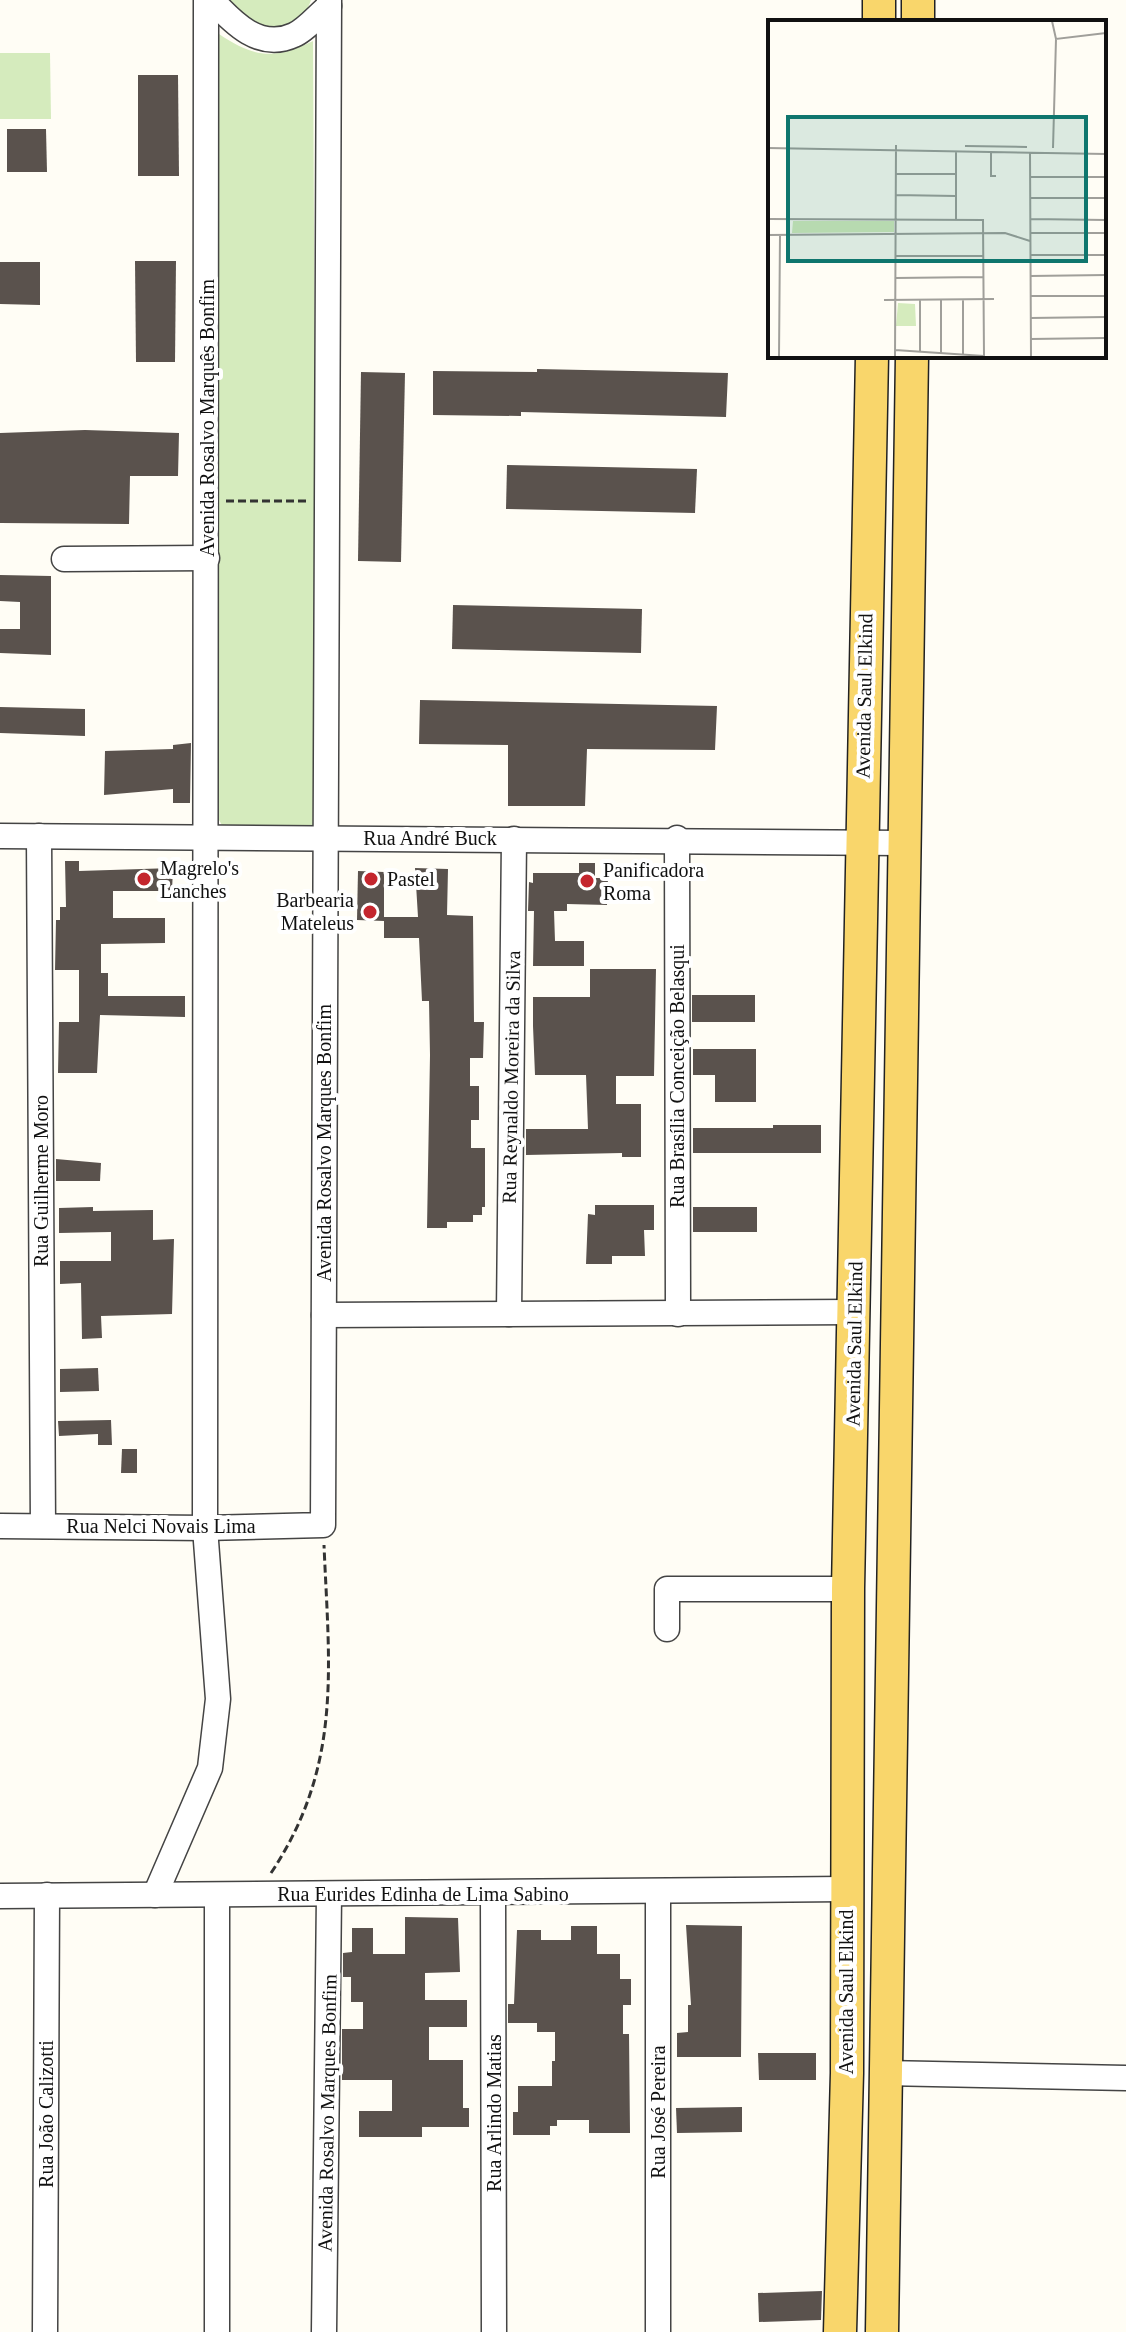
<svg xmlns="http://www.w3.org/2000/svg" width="1126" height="2332" font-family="'Times New Roman',serif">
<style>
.green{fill:#d5ebbd}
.building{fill:#5a524d}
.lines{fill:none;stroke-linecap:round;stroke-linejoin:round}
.minor-casing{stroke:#444;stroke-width:27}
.major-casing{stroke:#222;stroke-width:35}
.path{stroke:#333;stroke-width:3;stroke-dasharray:8 4;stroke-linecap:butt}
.minor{stroke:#fff;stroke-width:24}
.major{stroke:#f9d66b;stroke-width:32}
.poi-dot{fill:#c4262e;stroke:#fff;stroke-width:3}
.labels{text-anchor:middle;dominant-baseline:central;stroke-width:8;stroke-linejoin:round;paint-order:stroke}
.street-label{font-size:20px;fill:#111;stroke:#fff}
.poi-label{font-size:20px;fill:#111;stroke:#fff;text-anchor:start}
.inset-road{fill:none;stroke:#a09f9a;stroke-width:2}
.view{fill:#0f766e;fill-opacity:0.15;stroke:#0f766e;stroke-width:4}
.inset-edge{fill:none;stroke:#111;stroke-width:4}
</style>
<rect width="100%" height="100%" fill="#fffdf5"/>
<g class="green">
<path d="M228,0H311C303,25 273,40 249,24C241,19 234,7 228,0Z"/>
<path d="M219,34C255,58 274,60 313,41L317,814L316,826L309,830L223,827L219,820Z"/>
<polygon points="0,53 50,53 51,119 0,119"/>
</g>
<g class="building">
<polygon points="138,75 178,75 179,176 138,176"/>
<polygon points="7,129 46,129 47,172 7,172"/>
<polygon points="135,261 176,261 175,362 136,362"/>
<polygon points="0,262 40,262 40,305 0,304"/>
<polygon points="537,369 728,373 726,417 521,412 521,416 433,415 433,371 537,372"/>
<polygon points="361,372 405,373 401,562 358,561"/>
<polygon points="85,430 179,433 178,476 130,476 129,524 0,523 0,433"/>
<polygon points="507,465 697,469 695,513 506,509"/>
<polygon points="0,575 51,576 51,655 0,653 0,629 20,629 20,602 0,601"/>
<polygon points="453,605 642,609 641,653 452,649"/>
<polygon points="420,700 717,706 715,750 587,749 585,806 508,806 508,745 419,744"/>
<polygon points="0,707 85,709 85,736 0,733"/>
<polygon points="191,743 190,803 173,803 173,789 104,795 105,751 173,749 173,745"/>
<polygon points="65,861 79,861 79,871 173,868 172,891 113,891 113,918 165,918 165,943 101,944 101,973 108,973 108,996 185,996 185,1017 100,1015 97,1073 58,1073 59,1022 79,1022 79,970 55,970 56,920 60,920 60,907 66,907"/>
<polygon points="579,863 595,863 595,878 608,878 607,905 567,904 567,911 554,911 555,941 584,941 584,966 533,966 534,911 528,911 529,882 533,883 533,873 579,873"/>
<polygon points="415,868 448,869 447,915 473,916 474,1022 484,1022 483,1058 470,1058 470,1086 479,1086 479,1120 471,1120 471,1148 485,1148 485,1207 482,1207 482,1215 473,1215 473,1222 447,1222 447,1228 427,1228 430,1055 429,1001 422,1001 419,938 384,938 384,917 418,917"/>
<polygon points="358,871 384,872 384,921 357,920"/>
<polygon points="590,969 656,969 654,1076 616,1076 616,1104 641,1104 641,1157 622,1157 622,1153 526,1155 526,1129 588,1129 586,1075 535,1075 533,1026 533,997 590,997"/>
<rect x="692" y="995" width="63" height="27"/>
<polygon points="693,1049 756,1049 756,1102 715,1102 715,1075 693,1075"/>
<polygon points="773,1125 821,1125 821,1153 693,1153 693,1128 773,1128"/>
<polygon points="56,1159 101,1163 100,1181 56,1181"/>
<polygon points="595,1205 654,1205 654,1230 644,1230 645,1256 612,1256 612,1264 586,1264 588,1214 595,1215"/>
<polygon points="93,1207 93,1211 153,1210 153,1240 174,1239 172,1314 101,1316 102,1338 82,1339 81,1283 60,1284 60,1261 111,1261 111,1232 59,1233 59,1208"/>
<rect x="693" y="1207" width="64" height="25"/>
<polygon points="98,1368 99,1391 60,1392 60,1369"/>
<polygon points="111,1420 112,1445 98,1445 98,1434 59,1436 58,1421"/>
<polygon points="122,1449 137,1449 137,1473 121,1473"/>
<polygon points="405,1917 458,1918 460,1972 425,1973 425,2000 467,2000 467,2027 429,2027 429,2060 463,2060 463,2108 469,2108 469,2127 422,2127 422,2137 359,2137 359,2111 392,2111 392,2080 342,2080 342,2029 363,2029 363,2002 351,2002 351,1977 343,1977 343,1953 352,1952 352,1928 373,1928 373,1954 405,1954"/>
<polygon points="686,1925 742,1926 741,2057 677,2057 677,2033 688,2032 688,2005 691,2005"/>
<polygon points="571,1926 597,1926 597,1954 620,1954 620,1979 631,1979 631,2005 623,2005 623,2034 629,2034 630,2133 589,2133 589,2120 557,2120 557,2126 550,2126 550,2135 513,2135 513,2112 518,2112 518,2086 552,2086 552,2061 555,2061 555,2032 537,2032 537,2023 508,2023 508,2004 514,2004 517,1930 541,1930 541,1940 571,1940"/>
<polygon points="758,2053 816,2053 816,2080 759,2080"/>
<polygon points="742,2107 742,2132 677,2133 676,2108"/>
<polygon points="822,2291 821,2320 759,2322 758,2293"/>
</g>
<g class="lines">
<g class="minor-casing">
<g id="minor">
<path d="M212,0C233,23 260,51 294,35C306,30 318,15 329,6"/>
<polyline points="64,559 207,558"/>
<polyline points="0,836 903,843"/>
<polyline points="39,836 43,1526"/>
<polyline points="677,838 678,1314"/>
<polyline points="509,1314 514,839"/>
<polyline points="324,1315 855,1312"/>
<polyline points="0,1526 205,1528 323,1525 329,0"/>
<polyline points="667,1629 667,1589 848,1589"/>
<polyline points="155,1895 210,1768 218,1699 205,1528 206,0"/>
<polyline points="217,1895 217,2332"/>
<polyline points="493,1895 494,2332"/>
<polyline points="0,1896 845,1889"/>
<polyline points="884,2073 1126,2078"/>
<polyline points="45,2332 47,1895"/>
<polyline points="324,2332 329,1895"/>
<polyline points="658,2332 658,1893"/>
</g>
</g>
<g class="major-casing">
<g id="major">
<polyline points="879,22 879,0"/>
<polyline points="918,22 918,0"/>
<polyline points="840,2332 847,2073 848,1589 872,356"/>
<polyline points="882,2332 912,356"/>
</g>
</g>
<g class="path">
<polyline points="226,501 307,501"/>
<path d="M271,1873C343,1765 329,1667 324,1545"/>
</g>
<use href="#minor" class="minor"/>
<use href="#major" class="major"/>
</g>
<g class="poi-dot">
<circle cx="144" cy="879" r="8"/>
<circle cx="371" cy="879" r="8"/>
<circle cx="587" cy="881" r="8"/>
<circle cx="370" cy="912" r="8"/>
</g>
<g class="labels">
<g class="street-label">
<text transform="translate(207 418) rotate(-90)">Avenida Rosalvo Marquês Bonfim</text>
<text transform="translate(864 696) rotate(-89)">Avenida Saul Elkind</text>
<text x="430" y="838">Rua André Buck</text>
<text transform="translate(677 1076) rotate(-90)">Rua Brasília Conceição Belasqui</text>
<text transform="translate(511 1077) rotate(-89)">Rua Reynaldo Moreira da Silva</text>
<text transform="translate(324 1143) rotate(-90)">Avenida Rosalvo Marques Bonfim</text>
<text transform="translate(41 1181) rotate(-90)">Rua Guilherme Moro</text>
<text transform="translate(854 1344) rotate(-89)">Avenida Saul Elkind</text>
<text x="161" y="1526">Rua Nelci Novais Lima</text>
<text x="423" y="1894">Rua Eurides Edinha de Lima Sabino</text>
<text transform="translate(846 1992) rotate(-90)">Avenida Saul Elkind</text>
<text transform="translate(658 2112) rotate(-90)">Rua José Pereira</text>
<text transform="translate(327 2113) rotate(-89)">Avenida Rosalvo Marques Bonfim</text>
<text transform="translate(494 2113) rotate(-90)">Rua Arlindo Matias</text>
<text transform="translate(46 2114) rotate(-90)">Rua João Calizotti</text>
</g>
<g class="poi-label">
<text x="160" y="868">Magrelo's<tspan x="160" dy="23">Lanches</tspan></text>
<text x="603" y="870">Panificadora<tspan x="603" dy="23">Roma</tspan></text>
<text x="387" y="879">Pastel</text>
<text x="354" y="900" text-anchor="end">Barbearia<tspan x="354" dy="23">Mateleus</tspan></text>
</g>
</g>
<g transform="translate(768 20)">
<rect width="338" height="338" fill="#fffdf5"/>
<path d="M25,201H126V212L24,213ZM130,283L147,284L148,306H128Z" fill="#d5ebbd"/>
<path class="inset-road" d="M284,1L288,19L338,13M197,126L259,127M0,128L338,134M285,128L288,19M188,132V200M223,133V156H228M262,133L263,337M127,154H188M262,157H338M127,175L188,176M262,178H338M0,199L215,200L216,337M262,199L338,200M262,213H338M0,215L237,213L262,221M262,235H338M127,236H215M262,256L338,255M127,258L215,257M262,276H338M116,280L226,279M152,280V331M173,280V333M195,280V334M262,298L338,297M262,319L338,318M127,330L216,336M11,337L12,215M127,337L128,125"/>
<path class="view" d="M20,97H318V241H20Z"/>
<rect width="338" height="338" class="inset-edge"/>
</g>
</svg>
